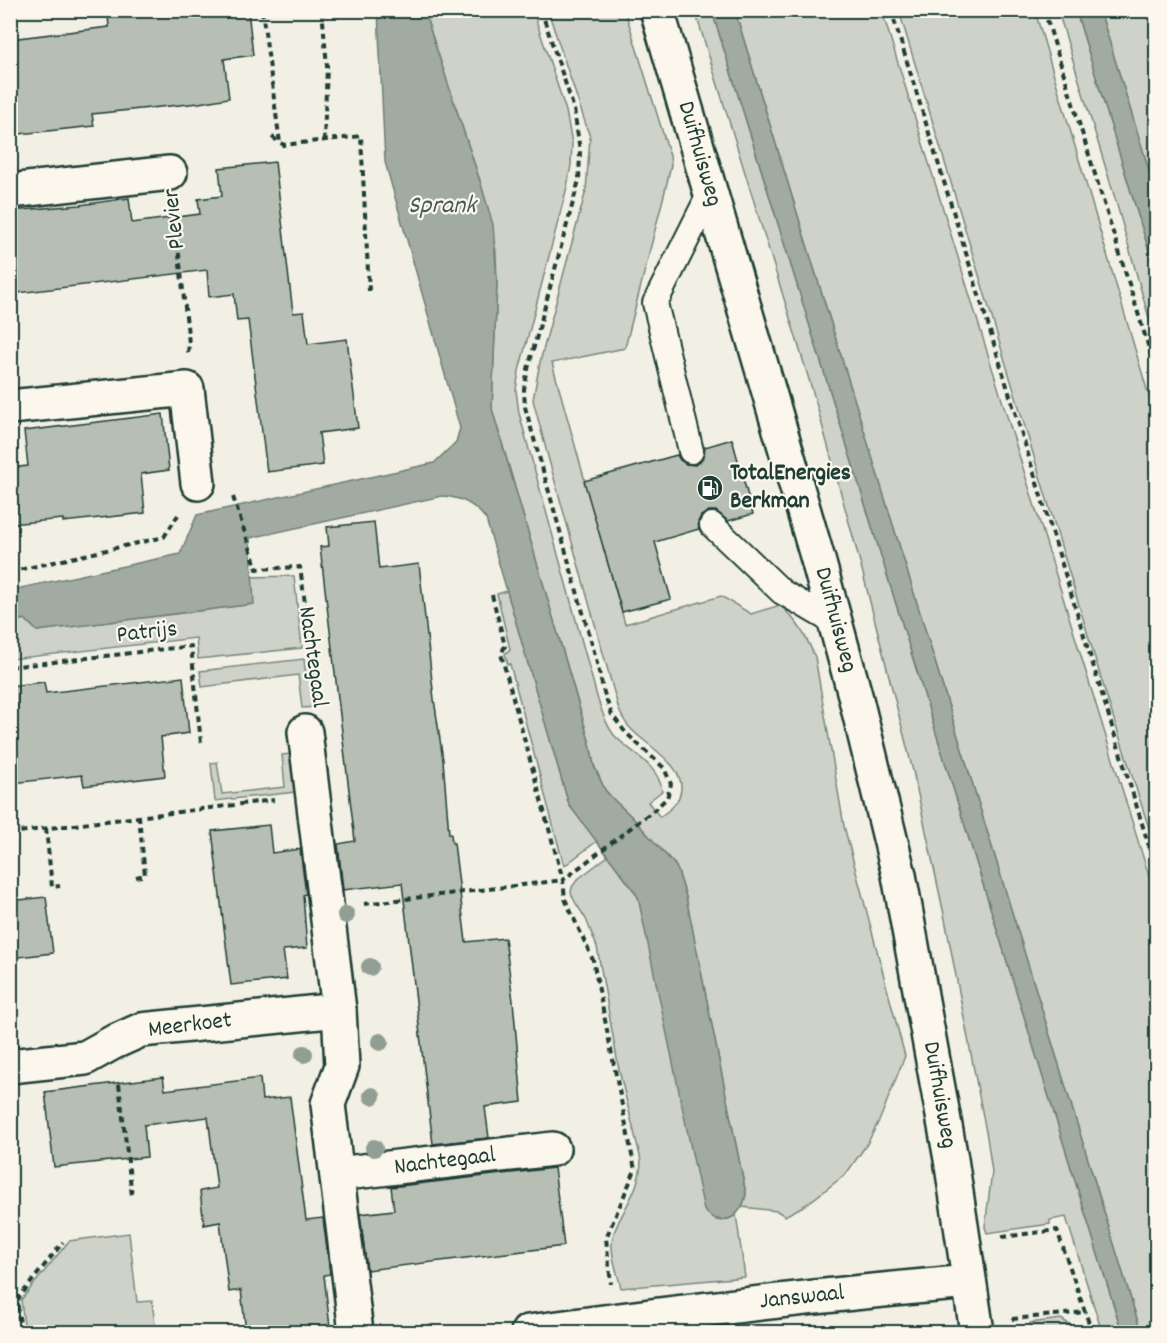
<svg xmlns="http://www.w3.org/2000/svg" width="1167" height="1343" font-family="Dekko,sans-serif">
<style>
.green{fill:#cfd2c8;stroke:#77887e;stroke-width:1.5}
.water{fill:#a2aba1;stroke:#6e7f75;stroke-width:1.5}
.building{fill:#b7beb3;stroke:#1f3d34;stroke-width:1.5}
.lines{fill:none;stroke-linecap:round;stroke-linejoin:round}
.service-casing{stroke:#1f3d34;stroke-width:28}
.minor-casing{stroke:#1f3d34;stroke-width:38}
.secondary-casing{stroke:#1f3d34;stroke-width:38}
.path{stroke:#1f3d34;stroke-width:4;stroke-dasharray:6 4.5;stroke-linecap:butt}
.service{stroke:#fbf7ec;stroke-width:24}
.minor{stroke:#fbf7ec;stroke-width:33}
.secondary{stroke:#fbf7ec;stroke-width:33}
.tree{fill:#919e94}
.labels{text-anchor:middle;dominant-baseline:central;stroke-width:4.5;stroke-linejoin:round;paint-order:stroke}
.street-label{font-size:24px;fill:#1f3d34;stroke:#fbf7ec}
.poi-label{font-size:24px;font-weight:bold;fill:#1f3d34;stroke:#fbf7ec;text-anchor:start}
.water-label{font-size:26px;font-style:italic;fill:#465e55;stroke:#fbf7ec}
</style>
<rect width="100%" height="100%" fill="#f2f0e5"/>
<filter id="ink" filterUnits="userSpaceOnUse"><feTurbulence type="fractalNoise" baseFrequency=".0167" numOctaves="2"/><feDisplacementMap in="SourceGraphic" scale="12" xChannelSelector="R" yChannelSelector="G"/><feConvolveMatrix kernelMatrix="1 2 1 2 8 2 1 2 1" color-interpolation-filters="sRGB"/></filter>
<g filter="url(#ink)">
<g class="green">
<path d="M424,11H533L566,111L572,143L571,165L567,187L519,371L516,390L519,413L598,700C602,712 606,725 614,735C630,753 659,764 662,791L648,802L660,817C665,813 673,808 677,801C695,770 649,748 631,729C626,724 622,717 619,710L547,453L533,400L540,362L586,190L590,137L548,11H625L670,156L671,165L666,187L625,348L552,363L625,624L721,596L751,614L780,605C798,622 805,634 815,657L844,826L905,1056L880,1119L867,1144L846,1174L807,1204L785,1216L777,1211L742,1207L746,1194L686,897L678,871L675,865L631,816L615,801L605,790L594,765L590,744L492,409L497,282L496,251L481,184Z"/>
<polygon points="695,11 712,11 1122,1332 1102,1332 1066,1217 1050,1220 1050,1224 987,1233 985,1227 992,1172 987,1137 945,919 913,771 861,566 815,399"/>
<polygon points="735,11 882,11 1156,899 1156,1332 1141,1332"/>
<polygon points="899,11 1035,11 1156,420 1156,850 1108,701"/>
<polygon points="1058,11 1076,11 1156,274 1156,343 1117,205"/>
<polygon points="1100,11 1156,11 1156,193"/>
<polygon points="294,576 302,648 198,659 196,638 11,659 10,622 25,619 37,631 253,604 252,577"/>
<polygon points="507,591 569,805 597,841 564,866 510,664 508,665 505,654 510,649 497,594"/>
<polygon points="304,659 306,675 313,675 316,707 302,708 298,675 202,687 200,671"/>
<polygon points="291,754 295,792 215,801 211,763 217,762 222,794 285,787 282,755"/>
<path d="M608,856L632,888L638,897L716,1220L722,1221L736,1214L745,1277L621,1288C618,1274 611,1258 612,1243C612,1235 616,1228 619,1221C629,1201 641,1183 641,1160L619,1070L597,947L586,919L575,902L571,893L572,887L578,879Z"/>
<polygon points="129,1233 137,1302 152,1301 156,1332 25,1332 21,1300 69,1241"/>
<polygon points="1061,1319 1082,1332 1031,1332 1030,1323"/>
</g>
<g class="water">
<path d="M378,11H424L481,184L493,225L497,282L492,409L590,744L594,766L605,790L615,801L631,816L675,865L678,871L686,897L746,1194C745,1199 744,1204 741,1208C731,1224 715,1223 704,1210L638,897L632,888L569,805L486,519C474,504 461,497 442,496L250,538L254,604L37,631L25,619L11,622V590L180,554L197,515L434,463L456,442L460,428L385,162Z"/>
<polygon points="712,11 735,11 1141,1332 1122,1332"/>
<polygon points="1076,11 1100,11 1156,193 1156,274"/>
</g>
<g class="building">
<polygon points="153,10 248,10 253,55 224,59 229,98 199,103 92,114 94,126 10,135 10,39 109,27 108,16"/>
<polygon points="275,162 293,313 304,312 308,344 347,339 358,428 319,433 323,465 267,472 248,320 237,321 234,294 209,297 207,270 10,294 10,211 80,205 129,198 132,223 200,214 198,199 222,196 219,168"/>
<polygon points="163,414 169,470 141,474 145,513 63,522 63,519 10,524 10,468 28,466 24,431"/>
<polygon points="732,439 753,514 728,521 716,511 709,511 701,516 698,522 699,529 655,542 671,599 622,612 584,481 677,455 680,460 686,464 695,465 700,462 704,456 705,447"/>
<polygon points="374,522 379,569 419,564 434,699 443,760 449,834 451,834 452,843 454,843 466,942 505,938 513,1001 522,1102 485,1107 489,1138 433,1144 402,883 343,890 338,844 355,841 320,547 329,546 327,527"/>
<polygon points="183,677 189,733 161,737 165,776 84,786 82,775 13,783 10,759 10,686 44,682 46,693"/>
<polygon points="269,825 272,853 300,849 306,894 303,895 307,948 283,950 287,979 231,985 212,831"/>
<polygon points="46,897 53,953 10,958 10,901"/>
<polygon points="163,1077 165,1090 260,1078 262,1100 290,1097 306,1220 323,1218 330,1274 324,1275 330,1327 288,1332 246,1332 241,1290 229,1292 220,1222 204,1225 200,1191 217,1188 208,1117 144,1125 147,1157 54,1167 45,1092"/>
<polygon points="554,1168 564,1246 367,1270 360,1214 394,1210 391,1187"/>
</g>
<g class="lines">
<g class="service-casing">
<g id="service">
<polyline points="691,451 655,303 710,193"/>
<polyline points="712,525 782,592 835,623"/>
</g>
</g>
<g class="minor-casing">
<g id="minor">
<polyline points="10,191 170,173"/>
<polyline points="10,407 187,389 198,483"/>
<polyline points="305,732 339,1010 342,1066 328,1104 356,1332"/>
<polyline points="10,1066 85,1058 112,1043 141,1030 339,1010"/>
<polyline points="337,1174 553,1149"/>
<path d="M528,1332C675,1312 821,1295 969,1282"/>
</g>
</g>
<g class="secondary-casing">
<polyline id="secondary" points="657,10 817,556 855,695 899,875 951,1159 977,1332"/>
</g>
<g class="path">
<polyline points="262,10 280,143"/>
<polyline points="322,10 327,66 324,140"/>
<polyline points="541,10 574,109 580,151 579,180 528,369 524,389 525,407 595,655 604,693 612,715 626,733 664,768 671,784 667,798 654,810 563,880"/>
<polyline points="891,10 1156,869"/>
<polyline points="1044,10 1156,371"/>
<polyline points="10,15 25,10"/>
<polyline points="272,137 284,145 361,136 369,291"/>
<polyline points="174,211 189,343 188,353"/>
<polyline points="233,497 257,569 300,567 318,696"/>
<polyline points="10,572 164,537 178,515"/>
<polyline points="492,595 505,646 501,654 563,880 565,899 593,960 635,1170 606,1238 611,1284"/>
<polyline points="10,667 191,646 201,743"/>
<polyline points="46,828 52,887 60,886"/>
<polyline points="10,833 274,800"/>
<polyline points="136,877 145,875 139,817"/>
<polyline points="364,904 563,880"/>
<polyline points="119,1084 132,1196"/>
<polyline points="1002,1237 1057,1230 1092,1332"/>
<polyline points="1012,1319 1086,1312"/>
<polyline points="21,1332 17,1300 63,1242"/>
<polyline points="885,1332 939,1327"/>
</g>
<use href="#service" class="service"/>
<use href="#minor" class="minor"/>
<use href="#secondary" class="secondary"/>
</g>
<g class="tree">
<circle cx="346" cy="915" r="9"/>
<circle cx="370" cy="967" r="9"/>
<circle cx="380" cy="1042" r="9"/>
<circle cx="304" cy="1054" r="9"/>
<circle cx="372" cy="1096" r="9"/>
<circle cx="374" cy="1148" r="9"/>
</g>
</g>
<defs>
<g id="fuel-disc" transform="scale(1.35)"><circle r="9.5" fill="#1f3d34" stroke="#fbf7ec"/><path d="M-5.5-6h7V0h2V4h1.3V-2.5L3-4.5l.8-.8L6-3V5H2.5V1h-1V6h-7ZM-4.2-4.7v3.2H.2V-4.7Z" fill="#fff"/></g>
</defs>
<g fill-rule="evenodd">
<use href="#fuel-disc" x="710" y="488"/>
</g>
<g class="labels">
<g class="street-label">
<text transform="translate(699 154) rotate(74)">Duifhuisweg</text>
<text transform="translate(175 219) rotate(-96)">Plevier</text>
<text transform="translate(835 620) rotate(75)">Duifhuisweg</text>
<text transform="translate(147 633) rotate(-6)">Patrijs</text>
<text transform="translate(312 657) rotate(82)">Nachtegaal</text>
<text transform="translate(190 1026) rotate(-7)">Meerkoet</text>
<text transform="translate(939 1095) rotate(80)">Duifhuisweg</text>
<text transform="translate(445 1162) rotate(-7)">Nachtegaal</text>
<text transform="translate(802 1298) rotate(-6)">Janswaal</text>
</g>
<g class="poi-label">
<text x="730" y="474">TotalEnergies<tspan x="730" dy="28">Berkman</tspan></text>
</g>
<g class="water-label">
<text x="442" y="206">Sprank</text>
</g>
</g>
<rect width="1167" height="1343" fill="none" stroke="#fbf7ec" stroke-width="36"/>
<rect x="18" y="18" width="1131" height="1307" fill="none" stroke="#1f3d34" stroke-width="2" filter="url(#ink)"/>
</svg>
